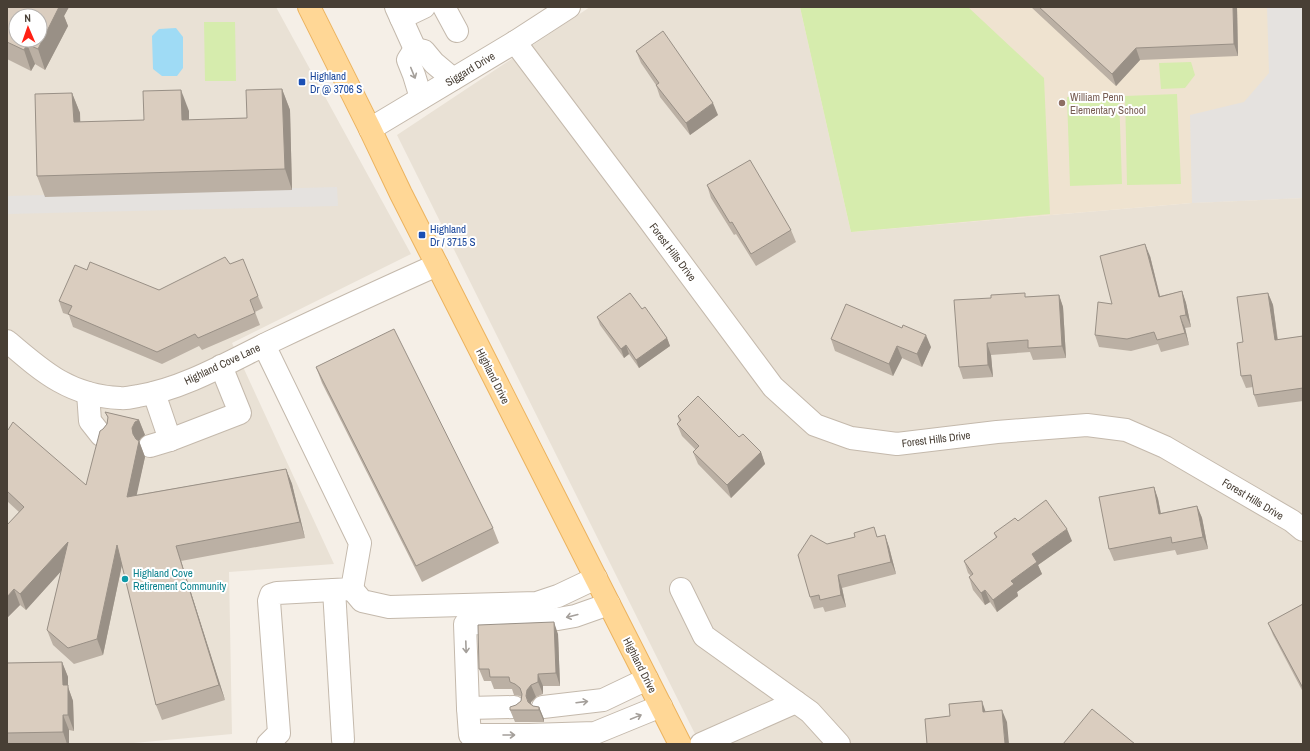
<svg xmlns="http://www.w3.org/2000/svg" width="1310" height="751" font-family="'Archivo Narrow',sans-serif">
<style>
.residential{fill:#e9e1d5;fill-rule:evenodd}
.education{fill:#efe3d0}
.green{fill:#d6ecad}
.parking{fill:#e5e2df}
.water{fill:#9fdbf5}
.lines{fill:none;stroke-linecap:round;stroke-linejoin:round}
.minor-casing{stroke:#c4b9ac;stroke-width:24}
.major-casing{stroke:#ecb35e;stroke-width:24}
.minor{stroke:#fff;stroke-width:22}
.major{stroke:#ffd796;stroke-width:22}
.wall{fill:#bbb0a4}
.shaded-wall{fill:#999086}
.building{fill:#dacdbf;stroke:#999086;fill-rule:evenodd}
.oneway{stroke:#a49f9a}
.transit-dot{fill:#1a4fb4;stroke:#fff;stroke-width:1.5}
.education-dot{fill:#8d6e63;stroke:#fff;stroke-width:1.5}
.culture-dot{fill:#0f9aa8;stroke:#fff;stroke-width:1.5}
.labels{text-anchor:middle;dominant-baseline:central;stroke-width:4;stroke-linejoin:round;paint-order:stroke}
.street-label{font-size:11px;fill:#483f35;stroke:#fff}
.transit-label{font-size:11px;fill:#164399;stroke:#fff;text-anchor:start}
.education-label{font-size:11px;fill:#785e54;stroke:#fff;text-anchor:start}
.culture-label{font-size:11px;fill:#0d838f;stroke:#fff;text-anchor:start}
</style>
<rect width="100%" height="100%" fill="#f5efe7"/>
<g class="residential">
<path d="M7,7H276L411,254L232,343L334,564L229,572L232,734L123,744H7ZM16,16H40V40H16Z"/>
<polygon points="590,7 800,7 851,232 1192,203 1303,198 1303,744 700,744 397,135"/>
</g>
<polygon class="education" points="800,7 1303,7 1303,198 1192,203 851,232"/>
<g class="green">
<polygon points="800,7 968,7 1044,78 1050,214 851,232"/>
<polygon points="204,22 235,22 236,81 205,81"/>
<polygon points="1191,62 1195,75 1185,88 1161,89 1159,63"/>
<polygon points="1177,94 1181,184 1127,185 1125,96"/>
<polygon points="1119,95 1122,184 1070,186 1067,97"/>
</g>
<g class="parking">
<polygon points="1267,7 1303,7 1303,198 1192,203 1190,115 1244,102 1269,73"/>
<polygon points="337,187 338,206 7,214 7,196"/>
</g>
<polygon class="water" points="176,28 183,37 183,68 177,76 162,76 153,69 152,36 159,29"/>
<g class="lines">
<g class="minor-casing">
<g id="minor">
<polyline points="396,7 415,49"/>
<polyline points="444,7 457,31"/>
<polyline points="401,18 424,7"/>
<polyline points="515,42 649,220 773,387 815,425 851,438 897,444 997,432 1087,425 1126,430 1165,447 1292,521 1303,530"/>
<polyline points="415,49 408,60 414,75 421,98"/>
<polyline points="415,49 424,51 434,63 453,79"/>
<polyline points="370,129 515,42 569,7"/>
<path d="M7,341C43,372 70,396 120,398C126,399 133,397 138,396C183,389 229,362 270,342C325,316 381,290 437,265"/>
<polyline points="264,345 360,543 352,589 277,593 271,595 269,601 279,733 268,744"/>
<polyline points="88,393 90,421 101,435"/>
<polyline points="154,393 170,440 240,413 221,366"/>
<polyline points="150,446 170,440"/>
<polyline points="352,589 362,601 389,607 537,603 558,596 596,578"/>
<polyline points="681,589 704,636 810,712 839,744"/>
<polyline points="334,590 343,740"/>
<polyline points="514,707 468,708 465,624 558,619 575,616 609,604"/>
<polyline points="543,707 603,700 647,679"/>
<polyline points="468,708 470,735 529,735 595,733 661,706"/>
<polyline points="701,744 796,702"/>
</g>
</g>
<g class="major-casing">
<polyline id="major" points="309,7 370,129 401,194 680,744"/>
</g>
<use href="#minor" class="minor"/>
<use href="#major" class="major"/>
</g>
<g class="wall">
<polygon points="7,7 69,7 64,16 68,26 45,70 35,64 31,71 7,59"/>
<polygon points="1031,7 1237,7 1238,56 1140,60 1116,86"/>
<polygon points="636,51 718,115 690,135 660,97 656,85 641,63"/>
<polygon points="282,89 290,110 292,190 45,197 37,176 72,93 80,113 80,122 144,120 189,111 189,120 247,118"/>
<polygon points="707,185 791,230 796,242 756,266 736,234 734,235 711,198"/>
<polygon points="1150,256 1160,296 1182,291 1186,303 1191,327 1185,328 1189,345 1161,352 1158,344 1131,351 1099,347 1095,335 1112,304"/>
<polygon points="230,264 258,296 263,308 255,312 260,325 202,350 199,346 162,364 73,327 69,315 63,313 59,301 87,270 159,290"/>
<polygon points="1268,293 1273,305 1278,340 1303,336 1303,401 1258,407 1254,395 1253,387 1246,388 1241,376 1243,342"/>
<polygon points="1059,295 1063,307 1066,358 1033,360 1030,352 991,355 993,377 963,379 959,367 1026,297"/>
<polygon points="642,309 667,338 670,346 639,368 629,354 624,358 600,325 597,317"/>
<polygon points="831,339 931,347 922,367 902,358 893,376 835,351"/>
<polygon points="316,367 493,528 499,543 422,582 322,383"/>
<polygon points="105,412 139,420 145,435 141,438 139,441 145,457 136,495 286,469 292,484 305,538 181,561 225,700 162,720 156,705 122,564 103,655 74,664 53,645 47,630 61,571 26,610 20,605 7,618 7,525 19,512 7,501 7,429 86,485 103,429 107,424 108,418"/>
<polygon points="678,416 739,437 761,452 765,464 731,498 698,464 693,452 696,450 682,436 677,424 679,421"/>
<polygon points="1154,487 1158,499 1161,513 1197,506 1202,518 1208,549 1177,555 1175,550 1114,561 1109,549"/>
<polygon points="1018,521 1072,541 1038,565 1042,574 1017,592 1018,596 997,612 990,602 985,605 973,590 969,577 971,576 968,573 964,561 996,538 994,533"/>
<polygon points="885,535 889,547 896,574 842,588 846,607 825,612 823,607 814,609 810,597 827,544 877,537"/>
<polygon points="1303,604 1303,692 1273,635 1268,623"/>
<polygon points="558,634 560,686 543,686 543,694 536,697 531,702 531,704 533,706 539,707 544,719 544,722 515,722 510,710 516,705 521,701 521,697 520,696 514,695 512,689 494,689 491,681 484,681 479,669"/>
<polygon points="62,662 68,677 68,687 73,701 74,731 69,730 69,744 7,744 7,663"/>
</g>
<g class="shaded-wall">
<polygon points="56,7 69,7 64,16 68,26 45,70 38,49"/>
<polygon points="1233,7 1237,7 1238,56 1234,44"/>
<polygon points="27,44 35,64 31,71 24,50"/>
<polygon points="1136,48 1140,60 1116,86 1112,74"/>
<polygon points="282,89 290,110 292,190 285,169"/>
<polygon points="181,90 189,111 189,141 182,120"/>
<polygon points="72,93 80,113 81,143 74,122"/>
<polygon points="713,103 718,115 690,135 686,123"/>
<polygon points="1145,244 1150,256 1163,309 1159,297"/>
<polygon points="1182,291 1186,303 1191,327 1186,315"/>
<polygon points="1268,293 1273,305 1279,352 1275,340"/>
<polygon points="1059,295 1063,307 1066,358 1062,346"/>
<polygon points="1180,316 1185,328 1189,345 1185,333"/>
<polygon points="926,335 931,347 922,367 917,354"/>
<polygon points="667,338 670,346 639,368 636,360"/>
<polygon points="987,343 991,355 993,377 988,365"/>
<polygon points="626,345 629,354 624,358 621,349"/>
<polygon points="897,346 902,358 893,376 889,364"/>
<polygon points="139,420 145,435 141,438 139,441 145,457 133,512 127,497 132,428 135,422"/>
<polygon points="761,452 765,464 731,498 727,485"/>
<polygon points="286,469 292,484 305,538 300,522"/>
<polygon points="1154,487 1158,499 1163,526 1159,514"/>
<polygon points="1197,506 1202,518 1208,549 1203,537"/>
<polygon points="1067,529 1072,541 1038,565 1042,574 1017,592 1018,596 997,612 993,600 1011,581 1032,554"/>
<polygon points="885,535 889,547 896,574 891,562"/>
<polygon points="68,542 74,557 26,610 20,594"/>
<polygon points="117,545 123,560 103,655 97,639"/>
<polygon points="176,546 181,561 225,700 219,685"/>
<polygon points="838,575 842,588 846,607 841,595"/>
<polygon points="14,589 20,605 7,618 7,597"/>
<polygon points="985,590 990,602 985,605 981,593"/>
<polygon points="554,622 558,634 560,686 556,673"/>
<polygon points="62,662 68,677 68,687 73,701 74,731 68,715 63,685"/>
<polygon points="538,674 543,686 543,694 538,682"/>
<polygon points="531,685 536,697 531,702 531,708 526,696 527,690"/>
<polygon points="982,701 986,713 983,712"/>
<polygon points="539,707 544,719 544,722 539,710"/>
<polygon points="1002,710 1007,722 1009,744 1005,744"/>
<polygon points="63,715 69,730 69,744 67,744 63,732"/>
</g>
<g class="building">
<path d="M7,7H59L38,49L27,44L24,50L7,42ZM16,16H40V40H16Z"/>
<polygon points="1039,7 1233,7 1234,44 1136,48 1112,74"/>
<polygon points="663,31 713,103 686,123 656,85 659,83 636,51"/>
<polygon points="282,89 285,169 37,176 35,94 72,93 74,122 144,120 143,91 181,90 182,120 247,118 246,90"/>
<polygon points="750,160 791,230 751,254 732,222 730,223 707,185"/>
<polygon points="1145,244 1159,297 1182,291 1186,315 1180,316 1185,333 1157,340 1154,332 1127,339 1095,335 1098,302 1112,304 1100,256"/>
<polygon points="225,257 230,264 243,259 258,296 250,300 255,313 198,338 195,334 157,352 68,314 72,306 59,301 75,265 87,270 90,262 159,290"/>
<polygon points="630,293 642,309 645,307 667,338 636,360 626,345 621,349 597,317"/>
<polygon points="1025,293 1025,297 1059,295 1062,346 1028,348 1028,340 987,343 988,365 959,367 954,300 991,298 991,295"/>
<polygon points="1268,293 1275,340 1303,336 1303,388 1254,395 1251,375 1241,376 1237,343 1243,342 1237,297"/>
<polygon points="846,304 902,328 903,325 926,335 917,354 897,346 889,364 831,339"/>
<polygon points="394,329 493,528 416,566 316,367"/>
<polygon points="698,396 739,437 743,434 761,452 727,485 693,452 699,446 677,424 681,420 678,416"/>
<polygon points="105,412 139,420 135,422 132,428 133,434 136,439 139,441 127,497 286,469 300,522 176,546 219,685 156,705 117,545 97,639 68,648 47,630 68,542 20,594 14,589 7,597 7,525 24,507 7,491 7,429 8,430 13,422 86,485 100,431 103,429 107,424 108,417"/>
<polygon points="1154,487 1159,514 1197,506 1203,537 1172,543 1171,537 1109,549 1099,497"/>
<polygon points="1046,500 1067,529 1032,554 1037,562 1011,581 1014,584 993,600 985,590 981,593 969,577 973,574 964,561 997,537 994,533 1015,518 1018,521"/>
<polygon points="874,527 877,537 885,535 891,562 838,575 841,595 820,600 819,595 810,597 798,555 811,535 827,544 855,537 854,533"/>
<polygon points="1303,604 1303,688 1268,623"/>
<polygon points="554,622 556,673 538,674 538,682 531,685 527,690 526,696 528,702 533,706 539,707 539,710 510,710 510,707 516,705 521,701 522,694 520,688 515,684 510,682 509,677 490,677 489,669 479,669 478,625"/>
<polygon points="62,662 63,685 68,685 68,715 63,715 63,732 7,733 7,663"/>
<polygon points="982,701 983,712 1002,710 1005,744 927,744 925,719 950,716 949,704"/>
<polygon points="1092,709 1135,744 1063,744"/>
</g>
<defs><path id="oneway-shaft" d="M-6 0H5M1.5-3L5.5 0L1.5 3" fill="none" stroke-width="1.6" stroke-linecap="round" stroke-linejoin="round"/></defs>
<g class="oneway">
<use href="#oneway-shaft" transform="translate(413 73) rotate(68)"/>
<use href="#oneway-shaft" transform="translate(572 616) rotate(166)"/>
<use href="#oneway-shaft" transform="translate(466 647) rotate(88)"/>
<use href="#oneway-shaft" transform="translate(582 702) rotate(-7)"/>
<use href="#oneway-shaft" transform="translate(636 717) rotate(-22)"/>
<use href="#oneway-shaft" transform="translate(509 735)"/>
</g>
<g class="transit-dot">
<rect x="298" y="78" width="8" height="8" rx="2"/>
<rect x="418" y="231" width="8" height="8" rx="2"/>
</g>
<circle class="education-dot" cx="1062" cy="103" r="4"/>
<circle class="culture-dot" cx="125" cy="579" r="4"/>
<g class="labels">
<g class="street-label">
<text transform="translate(470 69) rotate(-31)">Siggard Drive</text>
<text transform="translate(673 252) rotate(53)">Forest Hills Drive</text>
<text transform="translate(222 364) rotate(-25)">Highland Cove Lane</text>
<text transform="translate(493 376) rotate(63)">Highland Drive</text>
<text transform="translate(936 439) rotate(-7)">Forest Hills Drive</text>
<text transform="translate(1253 499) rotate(31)">Forest Hills Drive</text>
<text transform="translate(640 665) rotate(63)">Highland Drive</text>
</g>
<g class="transit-label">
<text x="310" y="76">Highland<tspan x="310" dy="13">Dr @ 3706 S</tspan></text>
<text x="430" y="229">Highland<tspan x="430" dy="13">Dr / 3715 S</tspan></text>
</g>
<g class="education-label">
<text x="1070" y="97">William Penn<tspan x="1070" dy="13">Elementary School</tspan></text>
</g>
<g class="culture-label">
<text x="133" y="573">Highland Cove<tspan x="133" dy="13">Retirement Community</tspan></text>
</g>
</g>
<rect width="1310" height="751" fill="none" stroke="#483f35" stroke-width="16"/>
<g transform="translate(28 28) rotate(358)"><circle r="19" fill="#ffffff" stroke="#b6b2ae"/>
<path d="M0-3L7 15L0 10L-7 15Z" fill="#ff2014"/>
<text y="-6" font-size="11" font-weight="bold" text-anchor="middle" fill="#483f35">N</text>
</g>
</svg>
